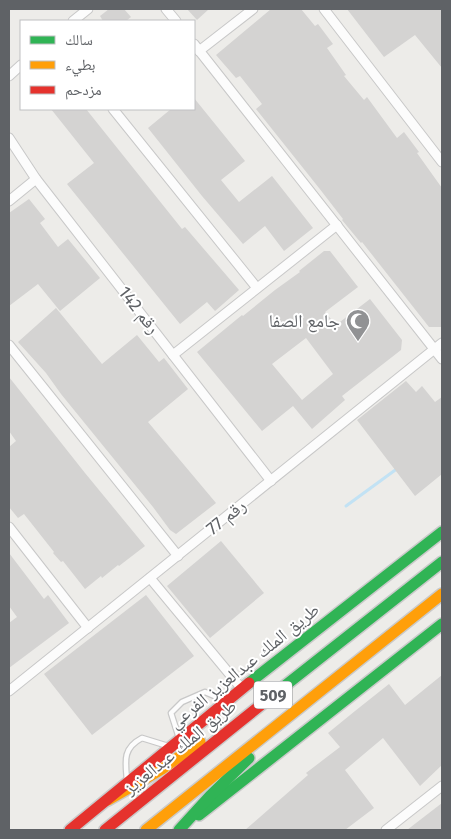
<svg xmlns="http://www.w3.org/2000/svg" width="451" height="839" font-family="'Fira Sans','Noto Naskh Arabic',sans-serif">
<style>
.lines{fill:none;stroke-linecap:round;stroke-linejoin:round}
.stream{stroke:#c2e2f4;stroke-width:3}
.building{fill:#d4d3d2;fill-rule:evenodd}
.lane-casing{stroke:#c8c8c8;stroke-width:7}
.street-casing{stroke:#c8c8c8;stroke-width:11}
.fast-casing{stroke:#cacaca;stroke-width:14}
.slow-casing{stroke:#cacaca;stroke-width:14}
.jam-casing{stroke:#cacaca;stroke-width:14}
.lane{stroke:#fcfcfc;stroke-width:4.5}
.street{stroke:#fcfcfc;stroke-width:9}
.fast{stroke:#30b455;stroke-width:11}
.slow{stroke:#ff9f0a;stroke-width:11}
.jam{stroke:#e5322d;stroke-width:11}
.labels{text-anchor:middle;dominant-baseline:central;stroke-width:4;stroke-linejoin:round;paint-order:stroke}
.shield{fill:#fff;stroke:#8f9194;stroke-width:1}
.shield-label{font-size:16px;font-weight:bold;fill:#5f6266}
.street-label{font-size:18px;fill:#5f6266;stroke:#fff}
.poi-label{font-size:18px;fill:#5f6266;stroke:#fff;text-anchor:end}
</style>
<rect width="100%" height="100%" fill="#edece9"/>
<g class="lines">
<polyline class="stream" points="346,506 398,468"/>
</g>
<g class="building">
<polygon points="109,9 124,9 131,17 126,21 103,21 100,16"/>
<polygon points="187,9 209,9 197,20"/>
<polygon points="271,9 301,9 315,26 318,24 333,44 327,48 346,75 344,76 364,100 367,97 397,138 404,132 419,152 417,153 442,188 442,327 429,327 362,242 361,243 342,220 343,219 319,188 256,109 262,104 240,76 236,78 216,55"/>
<polygon points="347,9 442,9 442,68 415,35 384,57"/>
<polygon points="194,98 245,161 221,180 239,202 272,176 313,228 284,251 265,226 243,244 202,196 148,128 171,109 194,109"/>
<polygon points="51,109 86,109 182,229 185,227 239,290 215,311 207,302 180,324 67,184 94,163"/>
<polygon points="29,199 45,219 40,223 58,247 68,239 100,278 60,311 38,284 9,306 9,213"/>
<path d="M324,251H330L358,287L325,312L336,325L370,299L402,340L401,350L342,396L345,400L312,429L293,406L262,431L197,352L242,315L243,316L275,290L300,272L299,271ZM306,338L333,374L302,400L272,364Z"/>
<polygon points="56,308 102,364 137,335 159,362 164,358 188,389 148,422 216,503 176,534 170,530 153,507 61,394 46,373 18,342"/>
<polygon points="9,377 85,473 145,546 119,566 118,565 102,578 101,576 85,589 63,561 61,562 53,553 54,552 24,514 18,518 9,507 9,447 16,441 9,431"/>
<polygon points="406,381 416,392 422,386 435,402 442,397 442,474 415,496 357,420"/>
<polygon points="221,541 264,593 210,638 167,586"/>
<polygon points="9,553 44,599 48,595 69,623 9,668 9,623 17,617 9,606"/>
<polygon points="146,595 194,656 92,735 44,674"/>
<polygon points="442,675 442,765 420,786 383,738 345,770 374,808 345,830 245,830 308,775 306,773 340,747 328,733 355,711 389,684 405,705"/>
<polygon points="442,803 442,830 407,830"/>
</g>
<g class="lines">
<g class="lane-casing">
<g id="lane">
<polyline points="179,738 171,713 182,702 205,692 226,701"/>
<path d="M127,780C125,760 123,748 142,738L168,746"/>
</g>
</g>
<g class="street-casing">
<g id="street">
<polyline points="166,9 176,21"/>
<polyline points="324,9 442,162"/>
<polyline points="73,21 88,9"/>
<polyline points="194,44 442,359"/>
<polyline points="199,51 253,9"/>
<polyline points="9,76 21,65"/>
<polyline points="113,109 257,288"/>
<polyline points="9,138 36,179 271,481"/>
<polyline points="9,201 36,179"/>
<polyline points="9,345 178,556"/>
<polyline points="173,355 337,225"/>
<polyline points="9,527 88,628"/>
<polyline points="150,578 242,689"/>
<polyline points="9,691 442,343"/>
<polyline points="386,830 442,786"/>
</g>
</g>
<g class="fast-casing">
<g id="fast">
<polyline points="249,683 442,532"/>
<polyline points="277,692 442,562"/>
<polyline points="199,815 442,624"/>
<polyline points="179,830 210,796 249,758"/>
</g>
</g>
<g class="slow-casing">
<g id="slow">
<polyline points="108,800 162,769 200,742"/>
<polyline points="146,830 442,594"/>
</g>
</g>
<g class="jam-casing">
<g id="jam">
<polyline points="70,830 249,683"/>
<polyline points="105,830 277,692"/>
</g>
</g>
<use href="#lane" class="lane"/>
<use href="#street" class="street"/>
<use href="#fast" class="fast"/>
<use href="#slow" class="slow"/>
<use href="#jam" class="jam"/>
</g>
<defs>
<g id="mosque-pin" transform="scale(1.25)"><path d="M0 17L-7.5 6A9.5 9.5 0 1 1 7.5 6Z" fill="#919294" stroke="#fff"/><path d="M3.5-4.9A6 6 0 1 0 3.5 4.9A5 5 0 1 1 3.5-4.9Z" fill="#fff"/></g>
</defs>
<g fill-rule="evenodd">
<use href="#mosque-pin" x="358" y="321"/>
</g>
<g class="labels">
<rect class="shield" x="254" y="681.5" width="38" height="27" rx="4"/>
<g class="shield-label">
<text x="273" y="695">509</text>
</g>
<g class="street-label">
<text transform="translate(139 310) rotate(52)">رقم 142</text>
<text transform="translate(226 517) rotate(-39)">رقم 77</text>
<text transform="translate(244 666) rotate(-39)">طريق الملك عبدالعزيز الفرعي</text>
<text transform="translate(180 747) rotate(-39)">طريق الملك عبدالعزيز</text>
</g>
<g class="poi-label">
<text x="340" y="321">جامع الصفا</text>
</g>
</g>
<rect width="451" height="839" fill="none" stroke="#5f6266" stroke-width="20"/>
<rect x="20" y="20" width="175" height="90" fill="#ffffff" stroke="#bfc0c2"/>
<rect x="30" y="36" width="25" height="8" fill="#30b455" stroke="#bfc0c2"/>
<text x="65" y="45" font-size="15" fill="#5f6266">سالك</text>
<rect x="30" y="61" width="25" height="8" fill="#ff9f0a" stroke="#bfc0c2"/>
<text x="65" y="70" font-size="15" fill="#5f6266">بطيء</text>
<rect x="30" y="86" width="25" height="8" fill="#e5322d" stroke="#bfc0c2"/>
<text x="65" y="95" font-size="15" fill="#5f6266">مزدحم</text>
</svg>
